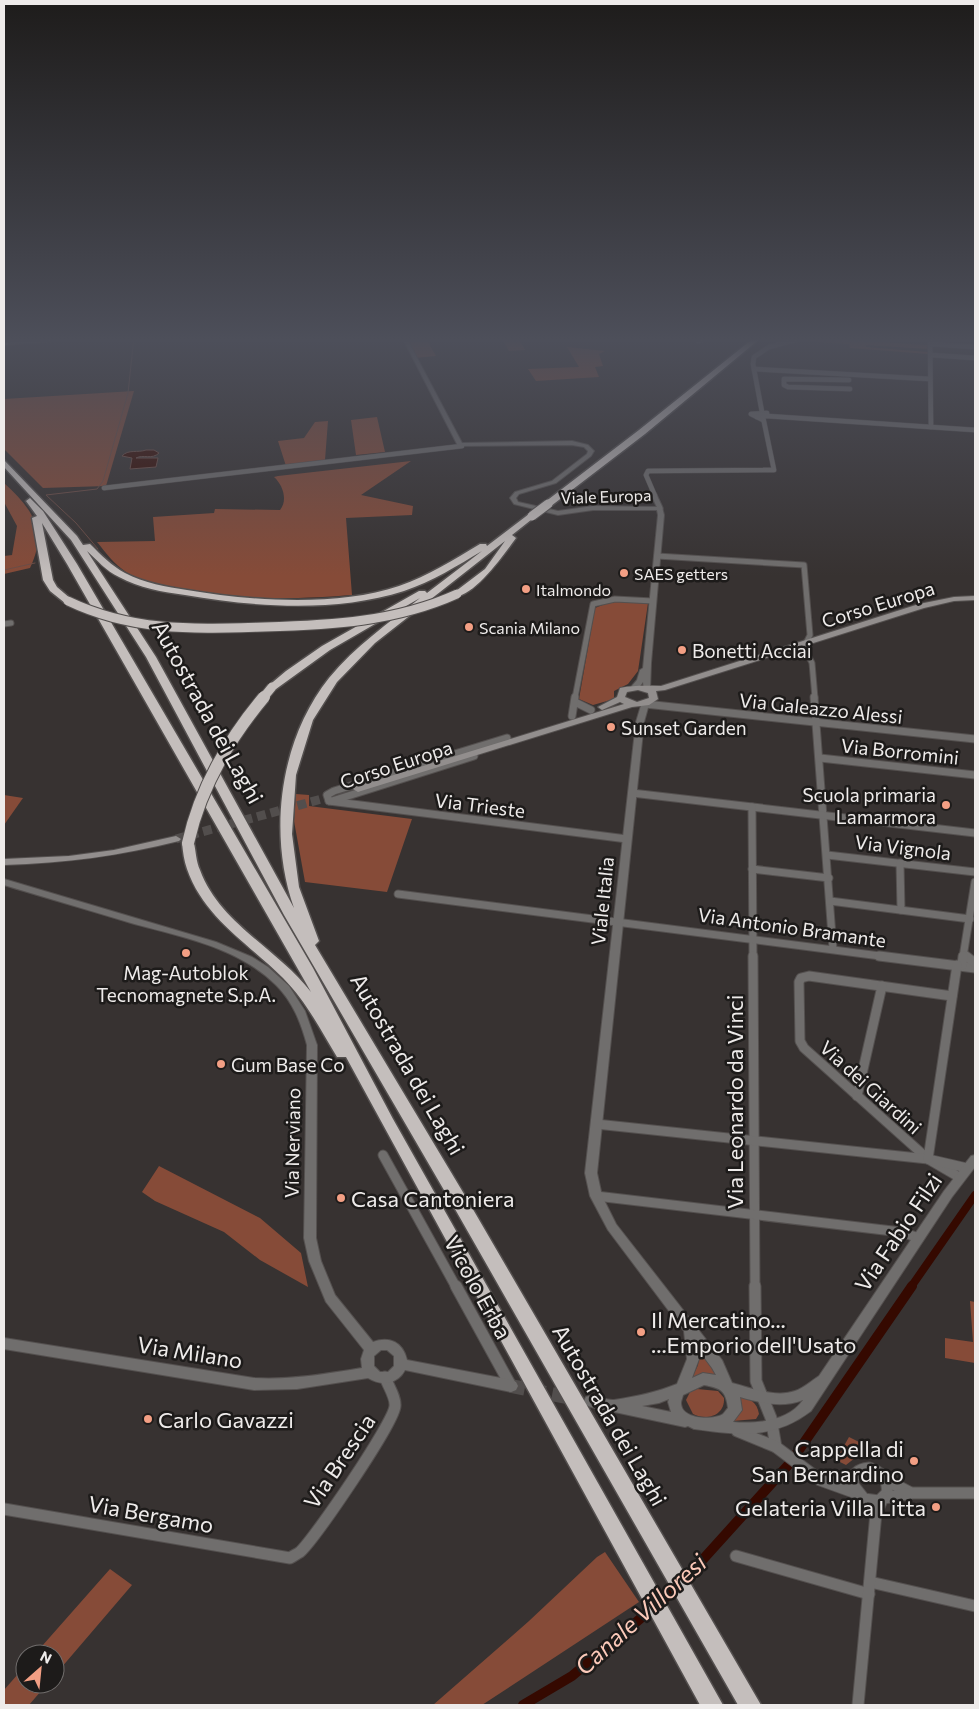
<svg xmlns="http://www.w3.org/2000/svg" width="979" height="1709" font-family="Commissioner,sans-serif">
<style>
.green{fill:#864b38}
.water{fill:#350900;stroke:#6c4d46}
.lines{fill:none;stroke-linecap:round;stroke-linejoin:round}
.stream{stroke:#6c4d46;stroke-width:1}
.canal-far1{stroke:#350900;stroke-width:8}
.canal{stroke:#350900;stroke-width:10}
.tertiary-tunnel{stroke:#524e4d;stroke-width:14;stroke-dasharray:14 7;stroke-linecap:butt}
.secondary-tunnel{stroke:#524e4d;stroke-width:9;stroke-dasharray:9 5;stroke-linecap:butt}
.minor-far4-casing{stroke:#54504f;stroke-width:5.5}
.minor-far3-casing{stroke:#54504f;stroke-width:7}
.minor-far2-casing{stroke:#54504f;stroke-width:9}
.minor-far1-casing{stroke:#54504f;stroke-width:11}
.minor-casing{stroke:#54504f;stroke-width:13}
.tertiary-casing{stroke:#54504f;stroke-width:2}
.secondary-casing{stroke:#54504f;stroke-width:2}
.motorway-casing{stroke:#54504f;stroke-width:3}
.minor-far4{stroke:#706e6d;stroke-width:4.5}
.minor-far3{stroke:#706e6d;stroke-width:5}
.minor-far2{stroke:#706e6d;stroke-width:7}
.minor-far1{stroke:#706e6d;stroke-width:9}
.minor{stroke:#706e6d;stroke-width:11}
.tertiary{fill:#706e6d;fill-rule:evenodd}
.secondary{fill:#928e8d;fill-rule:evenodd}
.motorway{fill:#c4bebc;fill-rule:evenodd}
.motorway-bridge-far1-casing{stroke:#54504f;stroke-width:11;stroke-linecap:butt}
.motorway-bridge-casing{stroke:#54504f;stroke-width:14;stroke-linecap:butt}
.motorway-bridge-far1{stroke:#c4bebc;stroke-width:9}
.motorway-bridge{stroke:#c4bebc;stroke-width:12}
.poi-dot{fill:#f39f84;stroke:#1d1b1a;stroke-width:2}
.labels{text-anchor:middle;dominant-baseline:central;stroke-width:5;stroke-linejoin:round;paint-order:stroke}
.far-street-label{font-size:16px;fill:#eeebea;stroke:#1d1b1a}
.far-poi-label{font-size:16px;fill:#eeebea;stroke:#1d1b1a;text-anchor:start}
.street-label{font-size:19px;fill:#eeebea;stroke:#1d1b1a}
.poi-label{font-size:19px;fill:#eeebea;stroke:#1d1b1a;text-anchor:start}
.near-street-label{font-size:22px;fill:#eeebea;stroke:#1d1b1a}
.near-poi-label{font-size:22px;fill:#eeebea;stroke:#1d1b1a;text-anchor:start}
.near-water-label{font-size:24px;font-style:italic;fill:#fbc9b9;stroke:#1d1b1a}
</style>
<rect width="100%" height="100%" fill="#373231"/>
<g class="green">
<polygon points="4,337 86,337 4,343"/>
<polygon points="501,337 518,337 525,350 509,351"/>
<polygon points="814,337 846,337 846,340 927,345 928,349 866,345 866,347 928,352 928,354 850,348 849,344 800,341"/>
<polygon points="410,342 428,342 436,356 415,358"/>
<polygon points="567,347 605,351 599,354 603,366 595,367 599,377 536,381 528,369 579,367"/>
<polygon points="134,391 106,486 43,488 4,449 4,399"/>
<polygon points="377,417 385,452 356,455 351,420"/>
<polygon points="328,421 325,460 286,466 278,441 304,438 315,422"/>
<path d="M411,461L361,495L413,506L412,515L346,518L352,595C293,600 178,603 126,572C114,564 106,553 97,542L155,541L153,517L214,513L215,509L280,510C288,500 283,485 274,477L278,476Z"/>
<path d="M4,483C32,508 48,531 30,568L4,574V556L12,555L17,526L4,502Z"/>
<polygon points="630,601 648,603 638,671 628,684 614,691 614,699 593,705 579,699 595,608 610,602"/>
<polygon points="296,794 309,795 309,806 412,819 387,892 305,882 294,821"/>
<polygon points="4,795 23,798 4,825"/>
<polygon points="159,1166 260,1218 301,1253 308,1287 260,1260 224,1232 155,1201 142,1192"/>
<polygon points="970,1301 975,1302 975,1363 945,1358 945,1338 973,1342"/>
<polygon points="700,1348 721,1377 693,1376 698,1365"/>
<path d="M697,1389L718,1391L724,1398C725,1416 706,1421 693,1414L686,1400L690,1392Z"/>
<path d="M739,1395C750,1399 757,1402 759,1414L756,1419L733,1421Z"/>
<polygon points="849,1437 869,1447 846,1465 836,1460"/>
<polygon points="605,1552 639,1602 482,1705 433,1705 529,1621 597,1557"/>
<polygon points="110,1569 132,1585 55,1675 55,1654 35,1654"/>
<polygon points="25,1666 25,1684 47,1684 29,1705 4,1705 4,1690"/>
</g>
<path class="water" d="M146,450H154L159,453C152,460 143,454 136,458H158L156,467L130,469L132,458L122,456C128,449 138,453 146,450Z"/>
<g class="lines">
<g class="stream">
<polyline points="98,549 76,523 46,495 97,489 103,481 128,393 134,337"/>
<polyline points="4,570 35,563"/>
</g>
<polyline class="canal-far1" points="911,1287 975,1195"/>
<polyline class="canal" points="523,1705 572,1676 678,1587 790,1463 912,1286"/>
<polyline class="tertiary-tunnel" points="511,1386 572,1398"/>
<polyline class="secondary-tunnel" points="176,839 358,789"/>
<g class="minor-far4-casing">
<g id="minor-far4">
<polyline points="930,337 931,427"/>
<polyline points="951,337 975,338"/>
<polyline points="706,339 698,341 696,339 719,337"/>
<polyline points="930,344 975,347"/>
<polyline points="931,355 975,358"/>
<polyline points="754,369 930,379"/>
<polyline points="849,380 784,379 784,385 788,387 850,389"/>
<polyline points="762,412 753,364 754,357 769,347 806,337"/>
<polygon points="767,413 767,416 757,417 751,414"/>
<polyline points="767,416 975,430"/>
<polyline points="757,417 763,420"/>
<polyline points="104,488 462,446"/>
<polyline points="655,496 646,475 648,471 774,470 763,417"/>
</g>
</g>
<g class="minor-far3-casing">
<g id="minor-far3">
<polyline points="654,495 660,508"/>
<polyline points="657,556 804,565 810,635 806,643"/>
<polyline points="4,624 11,623"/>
<polyline points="805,649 812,663 815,698"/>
<polyline points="575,698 593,604 615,599 653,601"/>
</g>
</g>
<g class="minor-far2-casing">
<g id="minor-far2">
<polyline points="814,697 833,949"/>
<polyline points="575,702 591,710"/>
<polyline points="645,704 975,739"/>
<polyline points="572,716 575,697"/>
<polyline points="820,758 975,775"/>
<polyline points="632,793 975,833"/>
<polyline points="329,801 627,839"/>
<polyline points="329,801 327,795 334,791 507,738"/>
<polyline points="332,801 474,756"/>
<polyline points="752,807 753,957"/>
<polyline points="827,855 975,872"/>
<polyline points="900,863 901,910"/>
<polyline points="752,869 829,878"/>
<polyline points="398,894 888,957"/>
<polyline points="830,901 970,919"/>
<polyline points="965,955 967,957"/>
<polyline points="963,957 975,882"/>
</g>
</g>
<g class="minor-far1-casing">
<g id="minor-far1">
<polyline points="753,956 755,1287"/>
<polyline points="879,956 975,968"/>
<polyline points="966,956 975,963"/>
<polyline points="962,965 963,956"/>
<polyline points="952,996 809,976 801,978 799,982 800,1041 804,1048 928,1159 959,1177"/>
<polyline points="857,1096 882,986"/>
<polyline points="596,1124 928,1159 967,1168"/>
<polyline points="383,1155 456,1287"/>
<polyline points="928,1159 957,965"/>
<polyline points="596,1196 901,1232 919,1238"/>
</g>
</g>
<g class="minor-casing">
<g id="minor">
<polyline points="456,1286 511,1386"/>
<polyline points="755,1286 756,1381 771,1418 776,1447"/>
<polyline points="737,1431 776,1447 820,1480 856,1493"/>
<path d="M869,1468C881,1472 889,1480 887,1493L879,1501L864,1499L853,1485C852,1474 858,1469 869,1468Z"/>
<polyline points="886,1480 909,1492"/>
<polyline points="830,1483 852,1479"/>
<polyline points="884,1498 912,1493 975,1493"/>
<path d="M4,1509L290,1558C293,1556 297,1554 300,1552C315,1538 394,1423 395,1406C396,1397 388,1386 385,1377"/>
<polyline points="736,1556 869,1594"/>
<polyline points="870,1582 975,1606"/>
<polyline points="858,1705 876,1513 882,1500"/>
</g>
</g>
<g class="tertiary-casing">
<g id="tertiary">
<polygon points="82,337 98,337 96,338 4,345 4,343"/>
<polygon points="402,337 406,337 462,443 572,441 588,445 594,451 591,456 556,483 519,494 516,498 518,502 558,511 593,506 662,507 664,515 651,663 650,691 644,691 643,682 638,689 632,689 631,687 637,680 640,670 643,668 658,515 657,510 593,510 558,515 514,504 510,498 515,492 552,481 587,454 588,451 584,447 572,445 458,446"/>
<path d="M642,702H648L649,704L644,722L597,1173L602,1196L616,1224L722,1360L732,1383C751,1388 776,1398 795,1391C804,1388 811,1381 819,1376L944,1191L971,1156L975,1155V1167L952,1197L811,1411C773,1440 738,1435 694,1429L688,1426L685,1427L591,1407L586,1405L584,1401L586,1397C596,1393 604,1401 614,1400C634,1397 658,1392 677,1384L687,1359L684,1331L608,1230L590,1196L585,1173L636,722ZM698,1349L712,1368L716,1375L703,1373L692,1378L699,1359ZM704,1385C721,1388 726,1391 728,1408C727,1409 724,1413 723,1414C712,1421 681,1419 681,1403C681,1401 683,1396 683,1395ZM740,1397C761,1403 782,1408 803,1400C789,1421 757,1424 733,1422L742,1410ZM669,1399L668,1402L671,1412L642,1406L659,1403Z"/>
<path d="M4,879L216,942L252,957L268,967L289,986L305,1011L317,1045L316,1238L321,1261L335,1295L373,1342C389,1336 403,1342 407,1360L511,1380L516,1382L518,1386L516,1390L511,1392L405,1370C397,1385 381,1386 368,1378L297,1389L254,1390L4,1349V1338L254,1378C291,1380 326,1374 362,1368L361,1359L364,1350L326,1302L309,1261L304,1238L307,1045C301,1023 293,1002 276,985C238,947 181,937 131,923C89,910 46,898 4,885ZM381,1350H387L394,1356V1366L388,1372H380L374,1366V1356Z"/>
</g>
</g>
<g class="secondary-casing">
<g id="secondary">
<path d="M975,596V600L954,601L924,608L665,690L656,691L658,699L649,705L632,707L361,791L358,792L353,789L355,787L624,704L620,702L602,710L598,707L617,697L620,688C635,685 647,686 661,686L919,604L954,597ZM638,690L648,693L649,698L637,702L625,697L627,692Z"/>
<path d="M176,836L181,839L179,841C119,856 66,863 4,865V859L69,856L114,850Z"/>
</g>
</g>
<g class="motorway-casing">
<g id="motorway">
<polygon points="755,337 762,337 645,434 551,506 545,506 545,502 639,430"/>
<polygon points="4,342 8,343 9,344 4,346"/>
<path d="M4,460L77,536L83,545L90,544C101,555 112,566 125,573C144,583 167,587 187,590C251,601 337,607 399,586C428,576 453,560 480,544H486L487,546L529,514L536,516L512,535L516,538C506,552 473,599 454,596L452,594L485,569L505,541L375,643L337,682L313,720L296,775L292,834L299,887L319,941L315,945L467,1199L761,1705H738L455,1209L284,915L146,657L71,540L4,467ZM87,551C97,560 106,571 119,577C139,588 163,592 185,595C255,607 335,613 404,591C433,581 457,566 482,551L427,593L425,591H419L322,646L286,671L267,687L268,689H276L330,650L420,598C389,623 355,646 329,678C279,741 268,834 294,908L156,657Z"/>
<path d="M30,498L43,511L77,564L313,968L393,1119L723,1705H700L346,1057H337C320,1029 306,1001 283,978C248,943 204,918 187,869C184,861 183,852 182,843L188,839L194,843C196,852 196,861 200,870C220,924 277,948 311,992L67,564L42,523L53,580L57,587L71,599V603H65L50,591L43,580L32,518L37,516L26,501Z"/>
</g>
</g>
<use href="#minor-far4" class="minor-far4"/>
<use href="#minor-far3" class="minor-far3"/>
<use href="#minor-far2" class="minor-far2"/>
<use href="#minor-far1" class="minor-far1"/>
<use href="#minor" class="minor"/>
<use href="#tertiary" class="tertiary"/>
<use href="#secondary" class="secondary"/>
<use href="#motorway" class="motorway"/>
<g class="motorway-bridge-far1-casing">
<g id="motorway-bridge-far1">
<polyline points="532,516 548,504"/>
<path d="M68,601C133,632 194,629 264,627C331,625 395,622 457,594"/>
<polyline points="263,698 272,687"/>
</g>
</g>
<g class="motorway-bridge-casing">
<path id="motorway-bridge" d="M188,843C200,789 228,740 264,697"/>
</g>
<use href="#motorway-bridge-far1" class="motorway-bridge-far1"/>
<use href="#motorway-bridge" class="motorway-bridge"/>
</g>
<linearGradient id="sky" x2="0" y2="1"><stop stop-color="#1e1c1b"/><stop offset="0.59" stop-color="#4d4f5a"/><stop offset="1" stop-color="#4d4f5a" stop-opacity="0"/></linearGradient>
<rect width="979" height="576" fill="url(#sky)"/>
<g class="poi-dot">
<circle cx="624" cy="573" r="5"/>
<circle cx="526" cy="589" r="5"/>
<circle cx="469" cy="627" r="5"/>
<circle cx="682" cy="650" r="5"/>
<circle cx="611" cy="727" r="5"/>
<circle cx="946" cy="805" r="5"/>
<circle cx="186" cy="953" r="5"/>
<circle cx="221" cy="1064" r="5"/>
<circle cx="341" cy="1198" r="5"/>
<circle cx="641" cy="1332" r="5"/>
<circle cx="148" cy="1419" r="5"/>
<circle cx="914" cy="1461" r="5"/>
<circle cx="936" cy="1507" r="5"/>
</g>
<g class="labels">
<g class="far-street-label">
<text transform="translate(606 496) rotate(-2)">Viale Europa</text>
</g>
<g class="far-poi-label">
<text x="634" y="573">SAES getters</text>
<text x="536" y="589">Italmondo</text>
<text x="479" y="627">Scania Milano</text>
</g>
<g class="street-label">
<text transform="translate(878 604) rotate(-17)">Corso Europa</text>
<text transform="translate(821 708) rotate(6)">Via Galeazzo Alessi</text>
<text transform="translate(900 751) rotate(6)">Via Borromini</text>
<text transform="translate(396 764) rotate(-18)">Corso Europa</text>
<text transform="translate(480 805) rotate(7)">Via Trieste</text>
<text transform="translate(903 847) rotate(7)">Via Vignola</text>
<text transform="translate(602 901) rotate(-84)">Viale Italia</text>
<text transform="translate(792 927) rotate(8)">Via Antonio Bramante</text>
<text transform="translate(871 1087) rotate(42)">Via dei Giardini</text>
<text transform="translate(292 1143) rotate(-89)">Via Nerviano</text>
</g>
<g class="poi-label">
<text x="692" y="650">Bonetti Acciai</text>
<text x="621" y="727">Sunset Garden</text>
<text x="936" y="794" text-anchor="end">Scuola primaria<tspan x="936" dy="22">Lamarmora</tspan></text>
<text x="186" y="972" text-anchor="middle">Mag-Autoblok<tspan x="186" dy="22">Tecnomagnete S.p.A.</tspan></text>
<text x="231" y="1064">Gum Base Co</text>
</g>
<g class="near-street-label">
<text transform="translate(208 712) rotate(61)">Autostrada dei Laghi</text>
<text transform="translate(408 1064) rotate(60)">Autostrada dei Laghi</text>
<text transform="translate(734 1102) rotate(-90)">Via Leonardo da Vinci</text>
<text transform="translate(898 1232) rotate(-56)">Via Fabio Filzi</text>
<text transform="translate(478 1287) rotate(61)">Vicolo Erba</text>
<text transform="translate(190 1352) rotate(9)">Via Milano</text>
<text transform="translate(610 1415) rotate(60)">Autostrada dei Laghi</text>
<text transform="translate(339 1461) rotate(-56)">Via Brescia</text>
<text transform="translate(151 1514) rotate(10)">Via Bergamo</text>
</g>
<g class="near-poi-label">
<text x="351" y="1198">Casa Cantoniera</text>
<text x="651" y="1319">Il Mercatino...<tspan x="651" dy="25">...Emporio dell'Usato</tspan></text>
<text x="158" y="1419">Carlo Gavazzi</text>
<text x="904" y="1448" text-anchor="end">Cappella di<tspan x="904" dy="25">San Bernardino</tspan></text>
<text x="926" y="1507" text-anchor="end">Gelateria Villa Litta</text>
</g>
<g class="near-water-label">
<text transform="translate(640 1614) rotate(-42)">Canale Villoresi</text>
</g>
</g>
<rect width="979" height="1709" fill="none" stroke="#eeebea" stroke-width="10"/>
<g transform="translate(40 1669) rotate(27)"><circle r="24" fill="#1d1b1a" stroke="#716e6d"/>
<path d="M0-4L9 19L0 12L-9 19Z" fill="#f39f84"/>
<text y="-8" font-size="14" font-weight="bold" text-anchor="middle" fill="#eeebea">N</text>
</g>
</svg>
